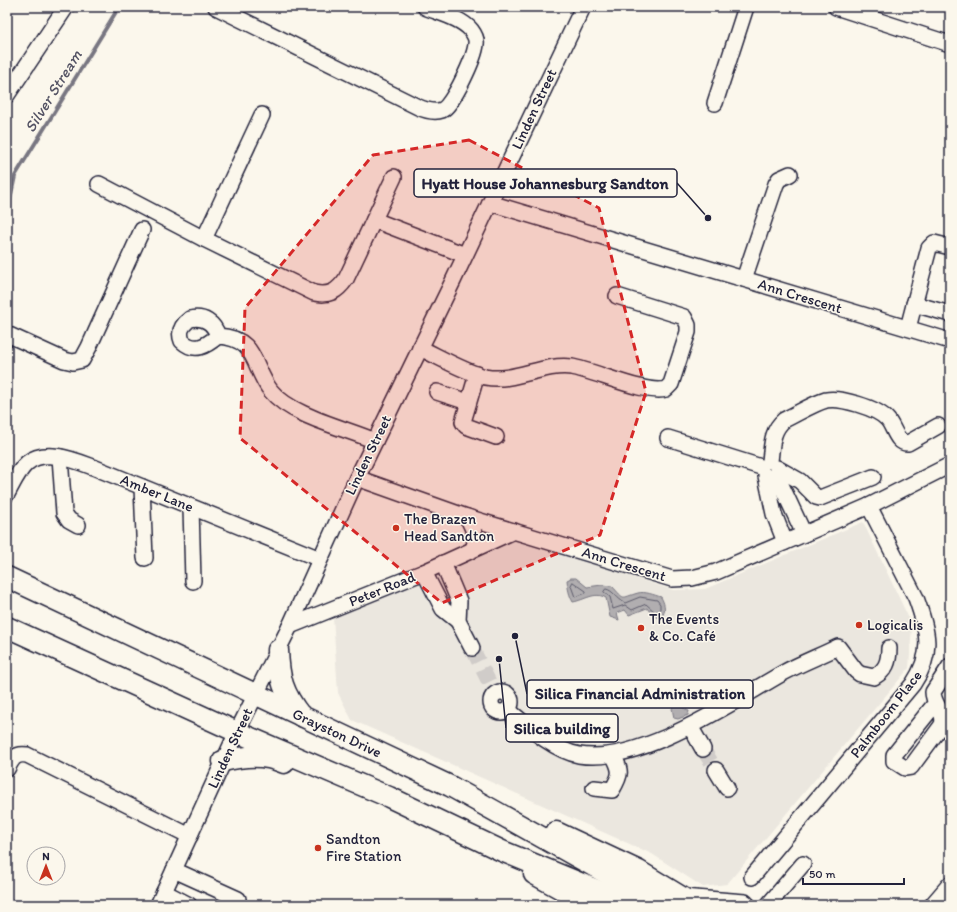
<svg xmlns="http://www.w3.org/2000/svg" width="957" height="912" font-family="Itim,sans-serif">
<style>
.built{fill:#ebe7df}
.water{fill:#b1aeb0;stroke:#787681}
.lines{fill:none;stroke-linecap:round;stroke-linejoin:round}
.shore{stroke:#5b5a6a;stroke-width:1}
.stream{stroke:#787681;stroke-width:4}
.minor-tunnel{stroke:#d0ccc9;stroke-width:15;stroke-dasharray:15 8;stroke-linecap:butt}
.minor-casing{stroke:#22223b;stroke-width:18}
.major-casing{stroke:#22223b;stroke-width:23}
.minor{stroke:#fbf7ec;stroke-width:15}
.major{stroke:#fbf7ec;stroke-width:20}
.marked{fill:#d62828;fill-opacity:0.2;stroke:#d62828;stroke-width:3;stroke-dasharray:8 5;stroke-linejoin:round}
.poi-dot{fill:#c8321e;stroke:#fbf7ec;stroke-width:1.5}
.labels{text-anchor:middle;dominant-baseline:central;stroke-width:3;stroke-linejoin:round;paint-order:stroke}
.street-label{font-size:15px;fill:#22223b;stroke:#fbf7ec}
.poi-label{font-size:15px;fill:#22223b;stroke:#fbf7ec;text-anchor:start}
.water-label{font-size:16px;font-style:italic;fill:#545364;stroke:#fbf7ec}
.leader{fill:none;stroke:#22223b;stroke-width:1.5}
.callout-dot{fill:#22223b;stroke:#fbf7ec;stroke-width:1.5}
.callout{fill:#fbf7ec;stroke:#22223b;stroke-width:1.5}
.callout-label{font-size:16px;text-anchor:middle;font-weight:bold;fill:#22223b}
</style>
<rect width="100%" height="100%" fill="#fbf7ec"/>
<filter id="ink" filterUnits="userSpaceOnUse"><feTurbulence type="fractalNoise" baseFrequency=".025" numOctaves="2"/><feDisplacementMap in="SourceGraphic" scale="8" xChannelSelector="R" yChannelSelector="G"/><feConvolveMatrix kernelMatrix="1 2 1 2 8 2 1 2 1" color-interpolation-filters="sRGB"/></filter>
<g filter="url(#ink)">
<polygon class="built" points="863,522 912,625 909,668 727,884 703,887 652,854 352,720 338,693 333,617 516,539 673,590 705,589"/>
<g class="water">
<path d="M571,578H576L587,587L602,585L612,586C626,601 620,598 638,593C645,591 654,595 661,597C664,603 666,608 663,615C655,621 651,613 647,608L629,615L625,610L617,613L619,620L610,617L606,598C595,591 585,600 573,602C569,595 568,589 567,580Z"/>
<polygon points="676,704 689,711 688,715 678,719 674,718 672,708"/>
</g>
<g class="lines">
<g class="shore">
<polygon points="573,582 586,591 586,593 575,597 571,586"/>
<path d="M606,589C613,590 617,599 625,603L640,597L657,600L660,604V610L656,613L646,604L632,610L625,605L613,609L610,597L604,592Z"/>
</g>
<polyline class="stream" points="7,213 15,176 119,7"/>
<g class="minor-tunnel">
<polyline points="472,648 491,686"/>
<polyline points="703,749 716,770"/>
</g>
<g class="minor-casing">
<g id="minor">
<path d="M216,7L418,107C425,110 434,113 442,110C453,105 475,57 476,44C477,39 474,34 471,30C461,18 439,13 425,7"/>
<polyline points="836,7 950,44"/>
<polyline points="7,95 66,7"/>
<polyline points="715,103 746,7"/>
<path d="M99,184L204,239L314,293C329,296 337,292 346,279L394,177"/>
<polyline points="490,203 950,341"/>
<polyline points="374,220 465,255"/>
<polyline points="204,239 262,115"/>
<polyline points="744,279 776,184 779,179 790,174"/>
<polyline points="914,304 950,314"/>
<polyline points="908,328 929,248 934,243 950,247"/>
<polyline points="7,334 64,360 73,362 82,360 89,347 142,230"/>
<path d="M218,336C214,323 204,316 190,319C182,325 178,331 182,341C195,353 206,346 218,336C258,338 252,367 271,391C291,416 345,428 375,441"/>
<path d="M420,348C439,357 465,372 485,377C515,383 542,363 572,367C595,371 647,395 666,389L671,384L688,332V325L684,317L617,296"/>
<polyline points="477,374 463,422 466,426 496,437"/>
<polyline points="437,392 468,402"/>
<polyline points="668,438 761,467"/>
<polyline points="60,457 64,513 69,520 78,525"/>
<path d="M770,461C772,446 771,431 784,420C797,414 812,404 826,400C840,397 877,408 887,419C894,426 896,444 908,443L938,426"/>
<polyline points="777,468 800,481 816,497 820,498 873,477"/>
<polyline points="776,474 804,534"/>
<polyline points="766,476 774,514 785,542"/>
<polyline points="357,478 467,517 672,579 692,578 716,572 869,506 950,465"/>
<polyline points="142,487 145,558"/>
<path d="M7,494C13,483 18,471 27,463C45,448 74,460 93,467L320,559"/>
<polyline points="191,507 193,581"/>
<path d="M467,517C473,528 478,538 473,549"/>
<polyline points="443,563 459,601 458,621 472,648"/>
<polyline points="424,572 443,609 458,621"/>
<polyline points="290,626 424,572 514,531"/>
<circle cx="501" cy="702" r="10"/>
<path d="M935,704L894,755V761L905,768L911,767L942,725C946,712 933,705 933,692L950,666"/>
<path d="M508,710C526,725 555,751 579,755C640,765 730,703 783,673C801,663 820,656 838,647L856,671L860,674L874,677C886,670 889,662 889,648"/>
<polyline points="690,726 703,749"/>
<path d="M7,769C12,759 15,753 27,755L190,836"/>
<polyline points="716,770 727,788"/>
<path d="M594,788L612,790C621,775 622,771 613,755"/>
<polyline points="174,870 238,899"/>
<path d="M752,877L913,684C934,653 928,631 916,598L869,506"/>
<polyline points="164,892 189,905"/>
<polyline points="682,897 745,902 748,905"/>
<polyline points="158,905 237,732 290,626 357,478 453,281 583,7"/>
<polyline points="768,905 803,864"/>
<polyline points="932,905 950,884"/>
</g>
</g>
<g class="major-casing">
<g id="major">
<polyline points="7,577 450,786 604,872 659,905"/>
<polyline points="7,627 237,732 389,797 502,851 633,905"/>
<path d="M278,650C279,678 283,693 301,716"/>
<path d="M223,761C244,756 264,754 284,763"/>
<polyline points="556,832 639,871 695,905"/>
<polyline points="534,874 590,905"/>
</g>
</g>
<use href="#minor" class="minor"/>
<use href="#major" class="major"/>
</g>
</g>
<path class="marked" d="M469,140L599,208L646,392L600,535L442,603L240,438L245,308L373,155Z"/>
<g class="poi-dot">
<circle cx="396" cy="528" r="4"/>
<circle cx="859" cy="625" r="4"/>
<circle cx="641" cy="628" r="4"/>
<circle cx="318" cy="848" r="4"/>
</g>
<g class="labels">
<g class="street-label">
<text transform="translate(534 109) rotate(-65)">Linden Street</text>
<text transform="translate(800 296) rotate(17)">Ann Crescent</text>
<text transform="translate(368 455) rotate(-64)">Linden Street</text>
<text transform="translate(157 493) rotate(22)">Amber Lane</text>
<text transform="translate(624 564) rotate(17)">Ann Crescent</text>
<text transform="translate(382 589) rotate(-22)">Peter Road</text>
<text transform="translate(886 714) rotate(-52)">Palmboom Place</text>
<text transform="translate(337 733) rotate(25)">Grayston Drive</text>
<text transform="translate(230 748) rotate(-65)">Linden Street</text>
</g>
<g class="poi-label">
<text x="404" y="519">The Brazen<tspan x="404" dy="17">Head Sandton</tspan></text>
<text x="649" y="619">The Events<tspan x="649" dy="17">&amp; Co. Café</tspan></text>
<text x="867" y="625">Logicalis</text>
<text x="326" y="839">Sandton<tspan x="326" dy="17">Fire Station</tspan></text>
</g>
<g class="water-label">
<text transform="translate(53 91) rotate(-58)">Silver Stream</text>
</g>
</g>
<path class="leader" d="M708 218L677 183M515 636L527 694M499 659L506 728"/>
<g class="callout-dot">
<circle cx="708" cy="218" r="4"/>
<circle cx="515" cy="636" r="4"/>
<circle cx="499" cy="659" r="4"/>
</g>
<g class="callout">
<rect x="414" y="169" width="263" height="28" rx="4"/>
<rect x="527" y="680" width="226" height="28" rx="4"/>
<rect x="506" y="714" width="112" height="28" rx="4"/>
</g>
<g class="callout-label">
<text x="545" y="189">Hyatt House Johannesburg Sandton</text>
<text x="640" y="699">Silica Financial Administration</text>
<text x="562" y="734">Silica building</text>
</g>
<rect width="957" height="912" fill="none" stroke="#fbf7ec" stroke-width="24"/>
<rect x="12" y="12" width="933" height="888" fill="none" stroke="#22223b" stroke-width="1.5" filter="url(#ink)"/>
<g transform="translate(46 866)"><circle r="19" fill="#fbf7ec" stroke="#a4a2a5"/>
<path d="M0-3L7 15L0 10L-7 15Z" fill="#c8321e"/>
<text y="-6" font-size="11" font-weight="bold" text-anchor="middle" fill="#22223b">N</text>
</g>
<path d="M803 878v6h101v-6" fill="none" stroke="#22223b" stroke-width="2"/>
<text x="809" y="878" font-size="12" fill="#22223b" stroke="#fbf7ec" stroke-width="3" paint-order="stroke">50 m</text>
</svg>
